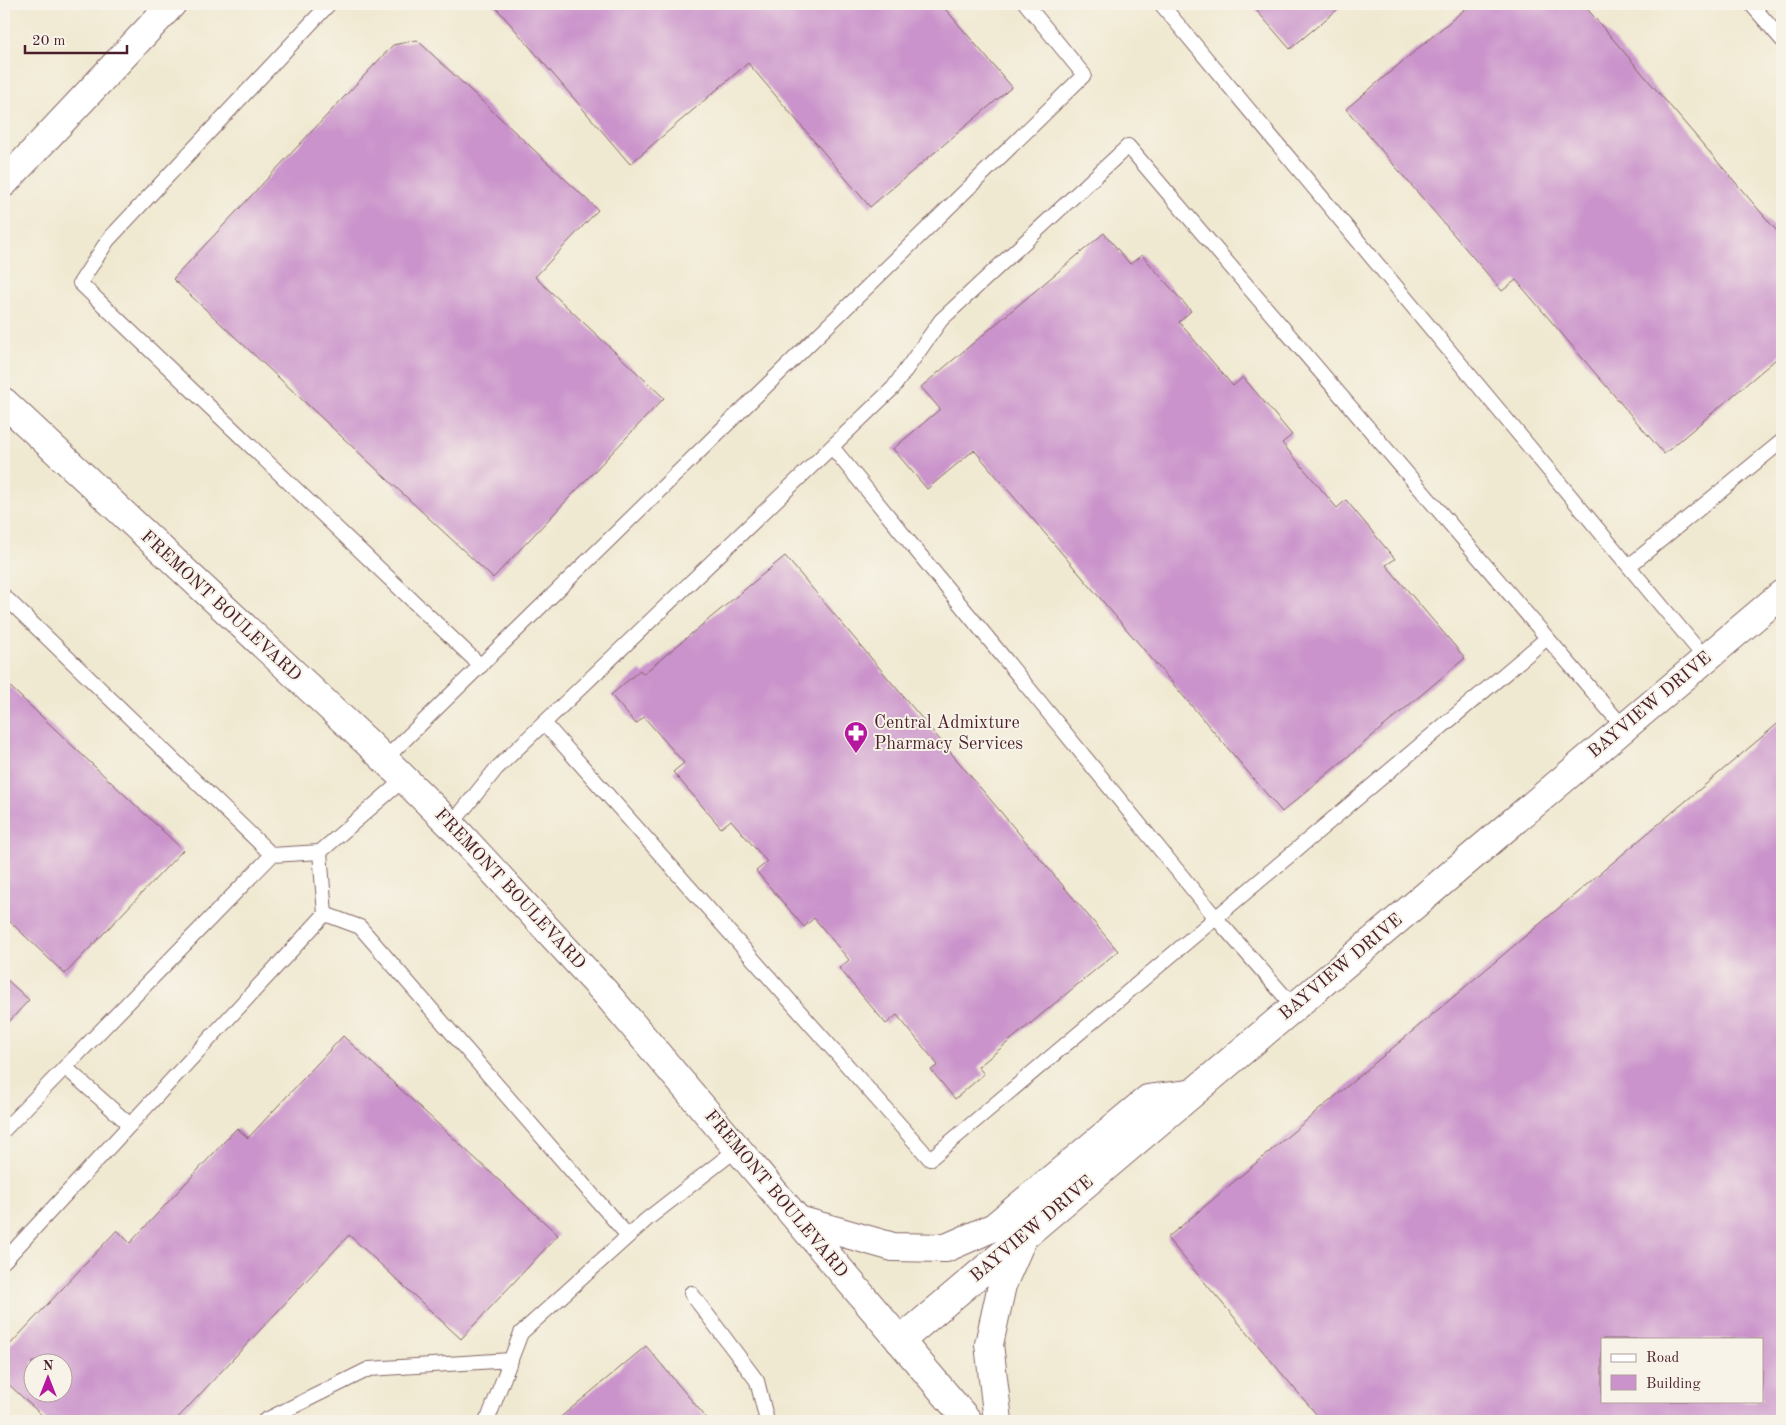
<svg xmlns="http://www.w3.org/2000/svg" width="1786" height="1425" font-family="'Old Standard TT',serif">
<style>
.building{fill:#ca93cb;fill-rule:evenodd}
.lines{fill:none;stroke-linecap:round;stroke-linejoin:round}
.service-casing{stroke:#846665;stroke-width:16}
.minor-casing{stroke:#846665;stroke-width:30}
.secondary-casing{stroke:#846665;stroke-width:30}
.service{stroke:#fff;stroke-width:14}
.minor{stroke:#fff;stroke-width:28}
.secondary{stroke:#fff;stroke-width:28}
.labels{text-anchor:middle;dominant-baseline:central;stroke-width:4;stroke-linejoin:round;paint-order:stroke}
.street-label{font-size:18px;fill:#4a1f2b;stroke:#f7f3e8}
.poi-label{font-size:18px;fill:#4a1f2b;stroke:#f7f3e8;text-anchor:start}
</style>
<rect width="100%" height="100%" fill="#f7f3e8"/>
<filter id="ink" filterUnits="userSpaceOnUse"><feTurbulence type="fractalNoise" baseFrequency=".02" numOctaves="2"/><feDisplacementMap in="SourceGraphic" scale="10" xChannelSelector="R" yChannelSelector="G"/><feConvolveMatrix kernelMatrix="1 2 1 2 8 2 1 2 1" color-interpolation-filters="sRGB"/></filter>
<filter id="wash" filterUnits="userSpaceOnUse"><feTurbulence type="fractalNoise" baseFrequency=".0096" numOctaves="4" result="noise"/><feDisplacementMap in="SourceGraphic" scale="20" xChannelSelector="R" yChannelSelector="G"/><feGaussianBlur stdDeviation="1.12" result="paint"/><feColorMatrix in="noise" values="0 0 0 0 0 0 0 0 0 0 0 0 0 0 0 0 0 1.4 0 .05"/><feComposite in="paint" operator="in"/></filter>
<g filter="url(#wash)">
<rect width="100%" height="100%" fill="#f0e9d2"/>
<g id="blocks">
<g class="building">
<polygon points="493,4 941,4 1012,87 870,207 748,63 630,164"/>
<polygon points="1251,4 1344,4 1290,49"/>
<polygon points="1471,4 1583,4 1782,237 1782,354 1664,454 1516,280 1502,291 1346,109"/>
<polygon points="417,40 598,210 535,277 664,398 493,578 173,279 393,45"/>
<polygon points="1104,233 1130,264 1142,255 1191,311 1179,322 1233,386 1243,377 1292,435 1282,443 1337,508 1346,500 1395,559 1386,565 1465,658 1282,812 974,450 927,489 893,449 940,409 921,387"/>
<polygon points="785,556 1118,951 978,1067 984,1074 955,1099 931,1070 938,1065 897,1015 886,1024 839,968 849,960 814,918 804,927 756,871 767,862 731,820 721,828 673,772 684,763 644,717 636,724 611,695 640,670 643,674"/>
<polygon points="4,681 183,850 65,974 4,916"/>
<path d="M1782,720V1421H1322L1167,1238ZM1602,1339H1762V1401H1602Z"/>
<polygon points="4,977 29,1000 4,1027"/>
<path d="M343,1036L558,1235L461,1339L349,1235L175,1421H48L4,1380V1351L117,1230L130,1243L237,1128L248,1138ZM32,1362H62V1392H32Z"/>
<polygon points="646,1346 709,1421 556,1421"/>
</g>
</g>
</g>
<g filter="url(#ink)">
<use href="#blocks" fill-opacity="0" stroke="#846665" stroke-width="1"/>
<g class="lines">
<g class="service-casing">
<g id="service">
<polyline points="329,4 108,240 80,283 481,666"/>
<polyline points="1161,4 1705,658"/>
<polyline points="1751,4 1782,40"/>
<polyline points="832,447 1216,918 1294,1007"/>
<polyline points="1629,566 1782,441"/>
<polyline points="4,596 272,855"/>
<polyline points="544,723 930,1159 1547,638"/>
<polyline points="385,759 1084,75 1026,4"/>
<polyline points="451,825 496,769 893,388 941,320 1128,146 1624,728"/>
<polyline points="325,914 360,927 628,1236"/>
<polyline points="65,1067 130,1125"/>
<polyline points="4,1130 272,855 320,852 404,779"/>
<polyline points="4,1261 325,914 320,852"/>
<polyline points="691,1293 757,1381 767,1421"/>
<polyline points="264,1421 369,1369 511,1360"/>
<polyline points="485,1421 488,1419 521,1333 646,1220 737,1149"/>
</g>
</g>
<g class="minor-casing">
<g id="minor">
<polyline points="4,183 172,4"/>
<polyline points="900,1341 1782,594"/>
</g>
</g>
<g class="secondary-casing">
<g id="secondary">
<polyline points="4,402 367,742 451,825 604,991 968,1421"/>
<polyline points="798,1220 893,1247 946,1248 994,1227 1148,1099 1190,1094"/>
<polyline points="998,1421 989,1344 1002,1285 1023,1237"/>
</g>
</g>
<use href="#service" class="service"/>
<use href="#minor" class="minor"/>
<use href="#secondary" class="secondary"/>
</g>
</g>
<defs>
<g id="pharmacy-pin" transform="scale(1.25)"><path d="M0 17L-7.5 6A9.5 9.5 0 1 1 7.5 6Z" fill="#b5179e" stroke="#f7f3e8"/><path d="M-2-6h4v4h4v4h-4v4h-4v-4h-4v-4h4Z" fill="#fff"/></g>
</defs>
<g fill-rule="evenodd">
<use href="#pharmacy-pin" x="856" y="733"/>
</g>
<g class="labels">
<g class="street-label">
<text transform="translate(221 606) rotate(43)">FREMONT BOULEVARD</text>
<text transform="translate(1650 705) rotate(-40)">BAYVIEW DRIVE</text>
<text transform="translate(510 889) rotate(47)">FREMONT BOULEVARD</text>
<text transform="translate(1341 967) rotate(-40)">BAYVIEW DRIVE</text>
<text transform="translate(776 1194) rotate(50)">FREMONT BOULEVARD</text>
<text transform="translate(1032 1229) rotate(-40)">BAYVIEW DRIVE</text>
</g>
<g class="poi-label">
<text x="874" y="723">Central Admixture<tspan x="874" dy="21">Pharmacy Services</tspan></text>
</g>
</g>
<rect width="1786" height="1425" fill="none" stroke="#f7f3e8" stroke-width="20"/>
<rect x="1601" y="1338" width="162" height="65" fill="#f7f3e8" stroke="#b29e9c"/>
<rect x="1611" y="1354" width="25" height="8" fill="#ffffff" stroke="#b29e9c"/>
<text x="1646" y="1362" font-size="15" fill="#4a1f2b">Road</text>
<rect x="1611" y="1375" width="25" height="15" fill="#ca93cb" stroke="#b29e9c"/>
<text x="1646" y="1388" font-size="15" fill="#4a1f2b">Building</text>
<g transform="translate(48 1378)"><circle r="24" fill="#f7f3e8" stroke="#b29e9c"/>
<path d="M0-4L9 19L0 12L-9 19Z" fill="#b5179e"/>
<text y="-8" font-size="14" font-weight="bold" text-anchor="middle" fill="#4a1f2b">N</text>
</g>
<path d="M25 45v8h102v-8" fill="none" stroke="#4a1f2b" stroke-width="2.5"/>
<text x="32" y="45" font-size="15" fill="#4a1f2b" stroke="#f7f3e8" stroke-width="4" paint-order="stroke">20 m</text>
</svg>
